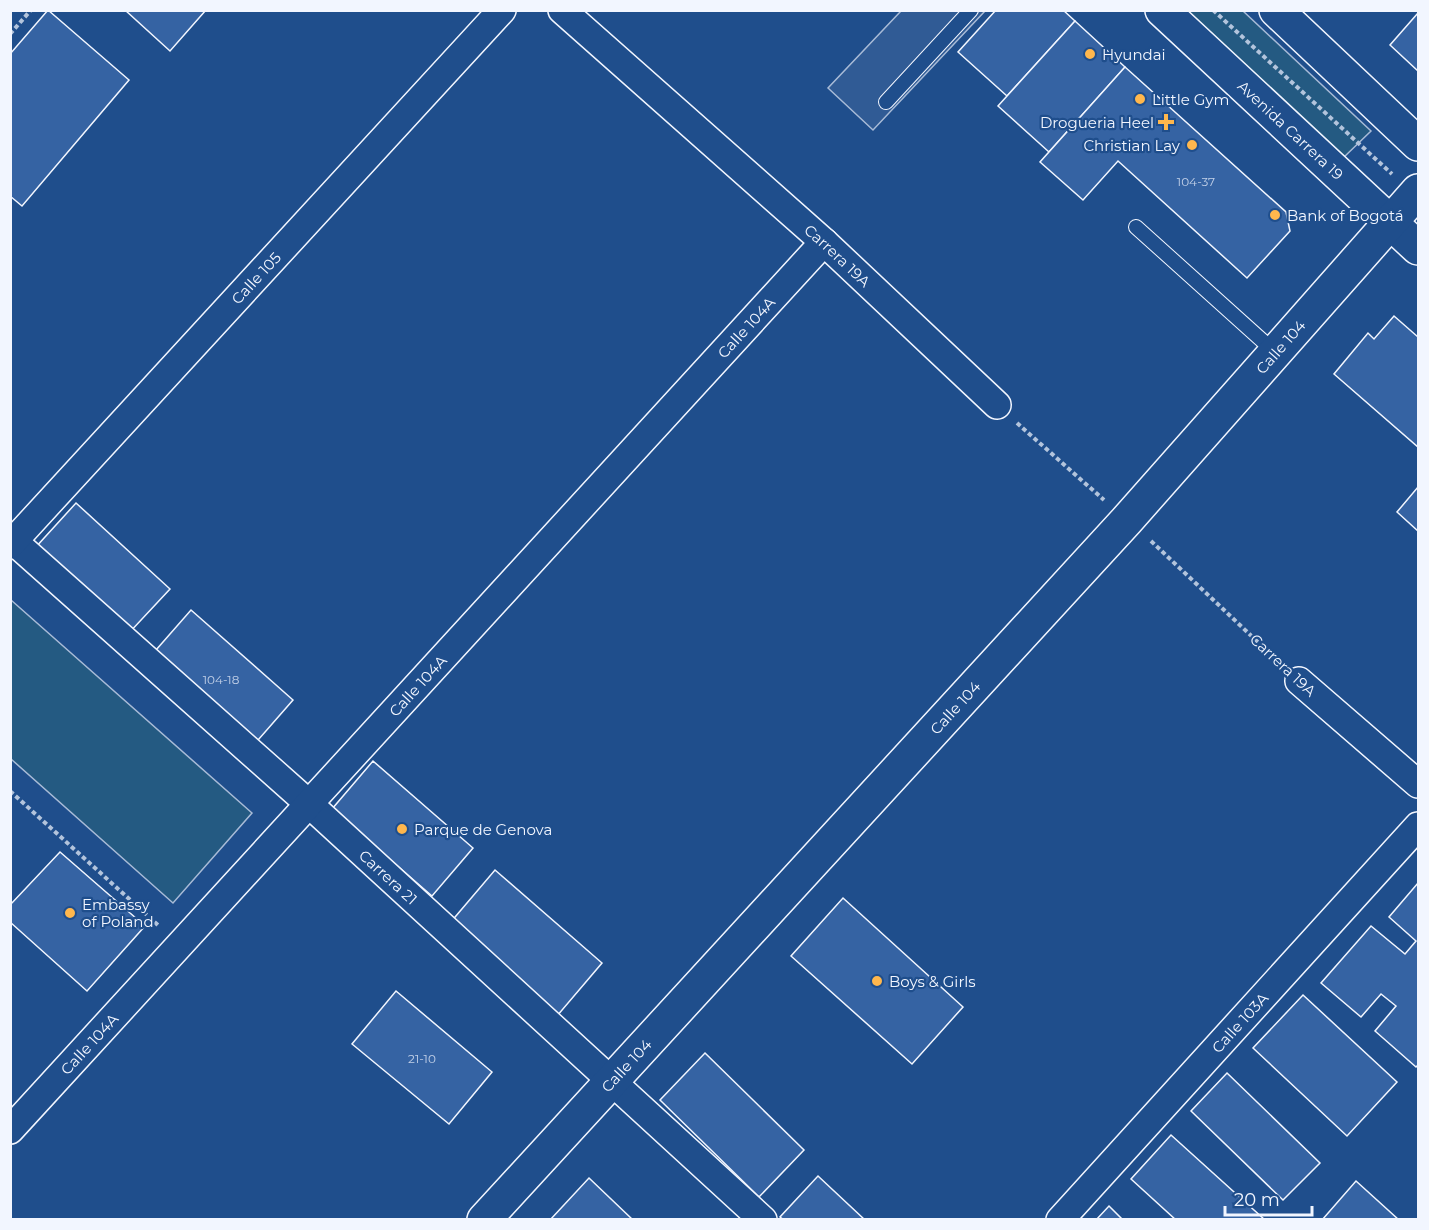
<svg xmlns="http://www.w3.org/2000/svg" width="1429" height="1230" font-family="Montserrat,sans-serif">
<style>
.green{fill:#245a82;stroke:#a8bbd7;stroke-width:1.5}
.parking{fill:#305b95;stroke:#a8bbd7;stroke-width:1.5}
.building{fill:#3563a3;stroke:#f2f6ff;stroke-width:1.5}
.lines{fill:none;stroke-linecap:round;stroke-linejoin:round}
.lane-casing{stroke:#f2f6ff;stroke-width:16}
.street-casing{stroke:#f2f6ff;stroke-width:30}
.secondary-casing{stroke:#f2f6ff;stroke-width:36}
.path{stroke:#b3c4dc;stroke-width:4;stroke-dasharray:4.5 3;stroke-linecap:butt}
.lane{stroke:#1f4e8c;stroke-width:14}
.street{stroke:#1f4e8c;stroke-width:27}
.secondary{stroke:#1f4e8c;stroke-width:33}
.poi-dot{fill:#ffb74d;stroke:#1f4e8c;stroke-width:2}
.labels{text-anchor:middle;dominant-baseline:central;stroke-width:4.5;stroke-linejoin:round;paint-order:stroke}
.number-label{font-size:12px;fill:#c3d1e8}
.poi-label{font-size:15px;fill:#f2f6ff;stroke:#1f4e8c;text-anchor:start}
.street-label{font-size:15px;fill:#f2f6ff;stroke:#1f4e8c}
</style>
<rect width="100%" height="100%" fill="#1f4e8c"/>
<g class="green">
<polygon points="1182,11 1243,11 1371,131 1343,158"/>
<polygon points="11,600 252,813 173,903 11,759"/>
</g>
<polygon class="parking" points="901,11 985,11 873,130 828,88"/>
<g class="building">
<polygon points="48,10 129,80 22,206 10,196 10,54"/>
<polygon points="125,10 206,10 170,51"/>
<polygon points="996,10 1063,10 1075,21 1007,96 958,52"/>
<polygon points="1418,13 1418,71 1390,45"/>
<polygon points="1075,21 1125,67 1049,152 998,106"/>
<polygon points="1125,67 1286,212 1290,231 1247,278 1118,161 1083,200 1040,162"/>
<polygon points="1394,316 1418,337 1418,447 1334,374 1368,333 1374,339"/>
<polygon points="1418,487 1418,531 1397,512"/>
<polygon points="76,503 170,589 128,634 35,548"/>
<polygon points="191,610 293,700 251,748 149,658"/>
<polygon points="373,761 473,848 432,896 332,809"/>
<polygon points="60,852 145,926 87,991 10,922 10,905"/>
<polygon points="495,870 602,963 557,1016 450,923"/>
<polygon points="1418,883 1418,1065 1416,1067 1375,1031 1396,1006 1381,994 1361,1017 1321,983 1371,926 1405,954 1416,941 1389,917"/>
<polygon points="843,898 963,1007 912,1064 791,956"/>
<polygon points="396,991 492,1072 449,1124 352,1044"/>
<polygon points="1303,995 1397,1082 1347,1136 1253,1048"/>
<polygon points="705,1053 804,1150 759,1197 660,1100"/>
<polygon points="1227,1073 1320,1163 1283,1200 1191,1111"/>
<polygon points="1171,1135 1265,1220 1176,1220 1131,1179"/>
<polygon points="818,1176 865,1220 784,1220 780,1217"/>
<polygon points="589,1178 633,1220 550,1220"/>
<polygon points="1356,1181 1399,1220 1322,1220"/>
<polygon points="1109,1206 1123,1220 1096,1220"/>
</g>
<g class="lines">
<g class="lane-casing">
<g id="lane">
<polyline points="886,102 971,10"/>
<polyline points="1136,227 1275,352"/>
</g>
</g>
<g class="street-casing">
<g id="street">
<path id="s1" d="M562,10L824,242L997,405"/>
<path id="s2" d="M10,538L308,803L763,1220"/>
<path id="s3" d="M10,545L502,10"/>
<polyline points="1299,681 1418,784"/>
<path id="s4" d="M10,1130L824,242"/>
<path id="s5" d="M1060,1220L1418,826"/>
</g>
</g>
<g class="secondary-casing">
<g id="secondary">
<path id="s6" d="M1162,10L1418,248"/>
<polyline points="1276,10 1418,144"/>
<path id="s7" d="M484,1220L1127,520L1418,191"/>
</g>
</g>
<g class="path">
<polyline points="1213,10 1392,174"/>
<polyline points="10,34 31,10"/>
<polyline points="1017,423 1104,500"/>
<polyline points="1151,541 1279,662"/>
<polyline points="10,791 159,926"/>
</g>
<use href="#lane" class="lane"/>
<use href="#street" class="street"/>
<use href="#secondary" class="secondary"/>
</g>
<g class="poi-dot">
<circle cx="1090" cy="54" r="6"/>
<circle cx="1140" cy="99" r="6"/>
<path d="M1163 113h6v6h6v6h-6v6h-6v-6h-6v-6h6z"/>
<circle cx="1192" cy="145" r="6"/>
<circle cx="1275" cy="215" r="6"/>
<circle cx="402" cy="829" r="6"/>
<circle cx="70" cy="913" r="6"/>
<circle cx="877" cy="981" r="6"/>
</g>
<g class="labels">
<g class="number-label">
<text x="1196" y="181">104-37</text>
<text x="221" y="679">104-18</text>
<text x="422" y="1058">21-10</text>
</g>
<g class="poi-label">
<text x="1102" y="54">Hyundai</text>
<text x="1152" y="99">Little Gym</text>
<text x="1154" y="122" text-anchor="end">Drogueria Heel</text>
<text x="1180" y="145" text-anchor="end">Christian Lay</text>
<text x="1287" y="215">Bank of Bogotá</text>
<text x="414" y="829">Parque de Genova</text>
<text x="82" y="904">Embassy<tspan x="82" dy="17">of Poland</tspan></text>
<text x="889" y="981">Boys &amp; Girls</text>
</g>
<g class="street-label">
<text stroke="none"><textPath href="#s6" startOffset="176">Avenida Carrera 19</textPath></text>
<text stroke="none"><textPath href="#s1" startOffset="369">Carrera 19A</textPath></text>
<text stroke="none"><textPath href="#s3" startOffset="363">Calle 105</textPath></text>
<text stroke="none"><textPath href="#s4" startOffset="1089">Calle 104A</textPath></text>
<text stroke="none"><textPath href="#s7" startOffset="1182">Calle 104</textPath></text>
<text transform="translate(1283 665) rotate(43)">Carrera 19A</text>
<text stroke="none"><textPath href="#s4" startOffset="603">Calle 104A</textPath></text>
<text stroke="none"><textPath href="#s7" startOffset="696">Calle 104</textPath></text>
<text stroke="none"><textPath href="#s2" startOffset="508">Carrera 21</textPath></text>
<text stroke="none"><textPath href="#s5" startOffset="267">Calle 103A</textPath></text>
<text stroke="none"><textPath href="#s4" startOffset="117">Calle 104A</textPath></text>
<text stroke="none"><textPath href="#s7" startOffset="210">Calle 104</textPath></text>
</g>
</g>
<rect width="1429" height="1230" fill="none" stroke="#f2f6ff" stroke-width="24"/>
<path d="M1225 1206v9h87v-9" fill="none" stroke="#f2f6ff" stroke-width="3"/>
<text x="1234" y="1206" font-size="18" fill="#f2f6ff" stroke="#1f4e8c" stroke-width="4.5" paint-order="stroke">20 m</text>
</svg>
